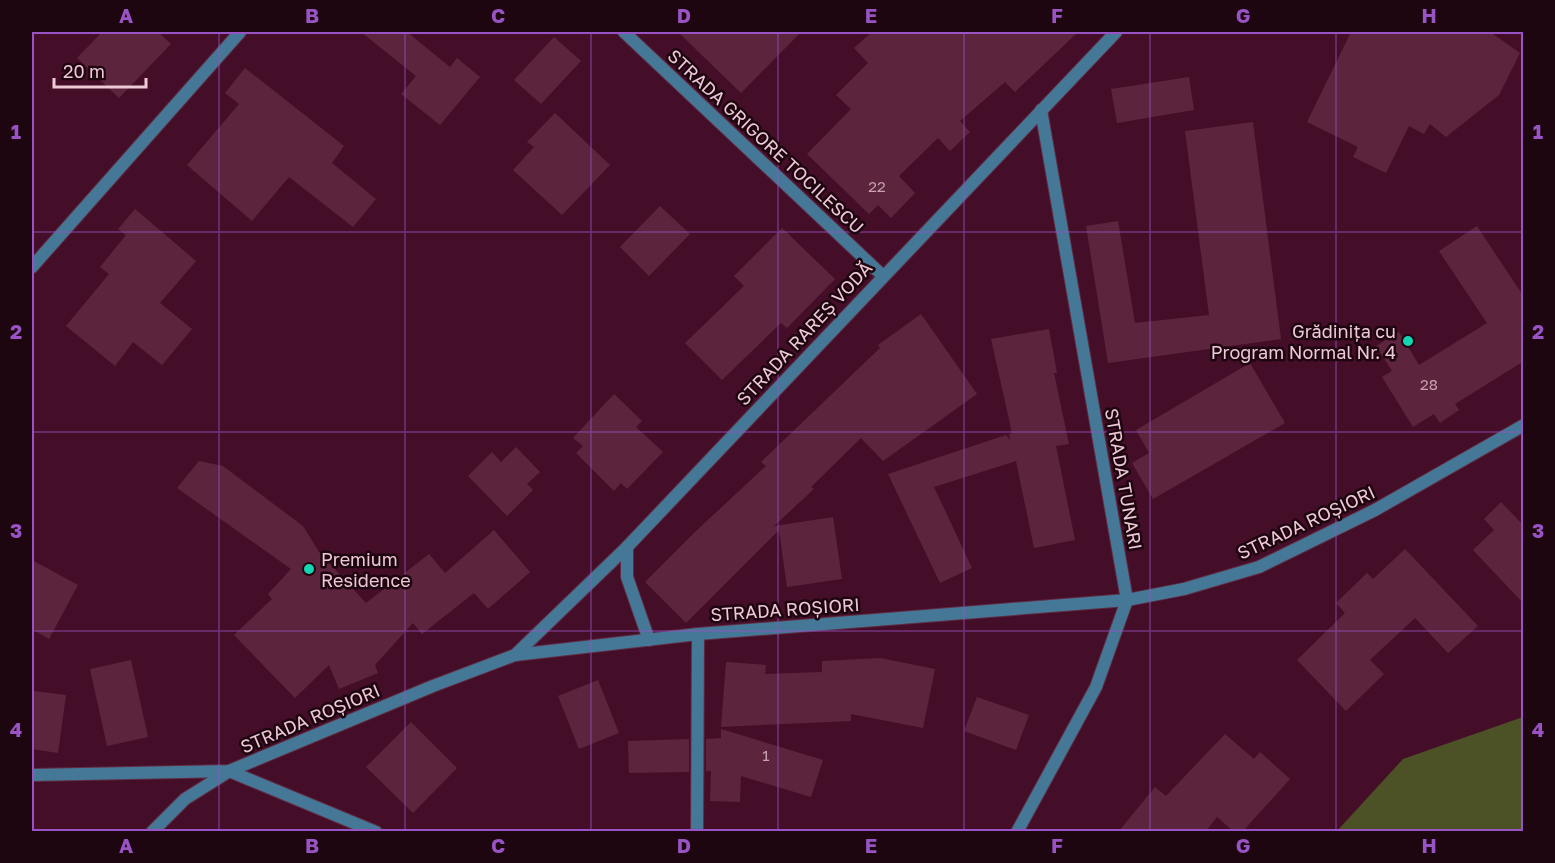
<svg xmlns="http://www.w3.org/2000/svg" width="1555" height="863" font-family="'Golos Text',sans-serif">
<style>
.green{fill:#4c5225}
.building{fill:#5d253d}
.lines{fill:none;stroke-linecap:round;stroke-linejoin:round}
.minor-casing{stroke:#602c44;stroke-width:14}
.tertiary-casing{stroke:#602c44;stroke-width:14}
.minor{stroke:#457896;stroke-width:12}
.tertiary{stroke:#457896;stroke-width:12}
.grid{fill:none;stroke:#9853c4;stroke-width:1.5;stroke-opacity:0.55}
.poi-dot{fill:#14d5b3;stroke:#1d0610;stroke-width:2}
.labels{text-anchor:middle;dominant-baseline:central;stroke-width:5;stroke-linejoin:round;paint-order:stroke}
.number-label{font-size:15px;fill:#c9a0af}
.street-label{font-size:18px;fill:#edc9d5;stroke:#1d0610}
.poi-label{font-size:18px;fill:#edc9d5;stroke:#1d0610;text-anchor:end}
.neatline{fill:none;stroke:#9853c4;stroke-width:2}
.grid-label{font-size:20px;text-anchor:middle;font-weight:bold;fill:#9853c4}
</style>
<rect width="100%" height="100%" fill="#450e28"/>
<polygon class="green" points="1523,717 1523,831 1337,831 1403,759"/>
<g class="building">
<polygon points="102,32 158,32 171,44 119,98 77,58"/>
<polygon points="361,32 407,32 450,67 457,58 480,77 440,125 401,94 416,76"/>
<polygon points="678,32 801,32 741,93"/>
<polygon points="872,32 1078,32 1015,92 1005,82 960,121 970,132 950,151 938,138 899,176 915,193 891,218 878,205 869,214 807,154 851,109 836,95 868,63 854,48"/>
<polygon points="1351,32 1490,32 1520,53 1499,95 1446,137 1430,124 1424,134 1409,126 1386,173 1353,157 1358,147 1307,122"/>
<polygon points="554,37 581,61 541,104 514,80"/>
<polygon points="245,68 344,146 332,163 376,199 353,227 289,177 252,221 187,165 239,104 225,93"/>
<polygon points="1189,77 1194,110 1117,123 1111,89"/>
<polygon points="555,113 610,165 562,215 513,170 534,147 527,142"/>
<polygon points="1253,122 1281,339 1108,363 1086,226 1118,221 1135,323 1209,315 1185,131"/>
<polygon points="660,206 690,234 649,276 620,247"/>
<polygon points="135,209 196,261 160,303 192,329 162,365 133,342 115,366 66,326 109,274 100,267 126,235 118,229"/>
<polygon points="1477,226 1524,297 1524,361 1455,404 1459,410 1440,423 1434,414 1413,427 1382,377 1392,371 1376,346 1399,332 1419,365 1487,323 1439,251"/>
<polygon points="782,228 835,279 787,328 781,323 722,380 685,343 744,286 734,276"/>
<polygon points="921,314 977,394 883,461 861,438 811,487 814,489 774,526 833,517 842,579 787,587 779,530 686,623 645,582 696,531 766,466 761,462 880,348 878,345"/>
<polygon points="1049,329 1057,373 1054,373 1069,444 1056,446 1075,540 1034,548 1016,461 934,487 972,568 940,583 888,474 1006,435 1010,440 1009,434 1012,433 991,339"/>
<polygon points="1250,363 1285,423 1153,499 1132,463 1149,453 1136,430"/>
<polygon points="614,394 642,421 636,427 663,452 627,489 621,483 614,491 576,453 583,446 573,438"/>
<polygon points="516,447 540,472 527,484 533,490 507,516 468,476 492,452 501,462"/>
<polygon points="199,461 223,466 303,526 319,552 366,603 429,554 445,573 494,530 530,572 488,609 474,593 422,634 413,623 375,665 378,673 339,689 329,665 295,698 234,635 272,599 268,594 291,569 177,488"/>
<polygon points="1501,502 1524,526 1524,604 1473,550 1494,530 1484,519"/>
<polygon points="1405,549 1478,626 1448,653 1415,618 1370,660 1384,674 1346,711 1297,660 1345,613 1336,603 1367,573 1373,579"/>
<polygon points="32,560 78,585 49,639 32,629"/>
<polygon points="880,658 935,669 923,728 851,714 851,721 721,727 726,662 766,665 765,674 822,672 822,661"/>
<polygon points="131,660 148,737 107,746 90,669"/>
<polygon points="598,680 619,733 579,749 558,696"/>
<polygon points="34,691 66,695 58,753 32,749 32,711"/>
<polygon points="977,697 1029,715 1016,750 964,731"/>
<polygon points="411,722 457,768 413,813 366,767"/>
<polygon points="721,729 823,760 811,797 741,776 740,802 710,801 711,771 706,771 706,739 721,738"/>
<polygon points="1225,734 1254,759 1260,752 1290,779 1243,831 1233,831 1217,817 1206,831 1119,831 1155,787 1166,796"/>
<polygon points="689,739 689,772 629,773 628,741"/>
</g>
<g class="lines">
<g class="minor-casing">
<g id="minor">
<polyline points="624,32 883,276"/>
<polyline points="627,547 627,577 649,640"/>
<polyline points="515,655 627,547 1116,32"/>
<polyline points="229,771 376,832"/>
<polyline points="32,775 229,771 433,686 515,655 698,634 1127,600 1184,589 1259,567 1375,510 1524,425"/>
<polyline points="152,832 185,799 228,772"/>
<polyline points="697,832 698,634"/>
<polyline points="1017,832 1096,687 1127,600 1041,110"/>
</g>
</g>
<g class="tertiary-casing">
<polyline id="tertiary" points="32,267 240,32"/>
</g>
<use href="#minor" class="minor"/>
<use href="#tertiary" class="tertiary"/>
</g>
<path class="grid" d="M219,32V832M405,32V832M591,32V832M778,32V832M964,32V832M1150,32V832M1336,32V832M32,232H1524M32,432H1524M32,631H1524"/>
<g class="poi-dot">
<circle cx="1408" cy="341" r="6"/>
<circle cx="309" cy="569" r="6"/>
</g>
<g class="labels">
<g class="number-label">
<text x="877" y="186">22</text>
<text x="1429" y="384">28</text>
<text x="766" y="755">1</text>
</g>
<g class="street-label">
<text transform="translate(766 141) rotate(43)">STRADA GRIGORE TOCILESCU</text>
<text transform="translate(804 333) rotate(-47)">STRADA RAREȘ VODĂ</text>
<text transform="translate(1124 479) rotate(80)">STRADA TUNARI</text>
<text transform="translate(1306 522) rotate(-25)">STRADA ROȘIORI</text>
<text transform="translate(785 609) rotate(-4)">STRADA ROȘIORI</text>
<text transform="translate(310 718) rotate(-23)">STRADA ROȘIORI</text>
</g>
<g class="poi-label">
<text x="1396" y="331">Grădinița cu<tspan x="1396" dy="21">Program Normal Nr. 4</tspan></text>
<text x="321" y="559" text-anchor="start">Premium<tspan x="321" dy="21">Residence</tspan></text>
</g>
</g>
<rect width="1555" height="863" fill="none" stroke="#1d0610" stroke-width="66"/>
<path d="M54 78v9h92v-9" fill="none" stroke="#edc9d5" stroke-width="3"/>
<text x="63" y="78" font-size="18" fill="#edc9d5" stroke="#1d0610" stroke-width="4.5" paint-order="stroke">20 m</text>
<rect x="33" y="33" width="1489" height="797" class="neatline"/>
<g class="grid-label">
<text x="126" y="23">A</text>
<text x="312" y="23">B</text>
<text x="498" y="23">C</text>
<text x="684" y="23">D</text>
<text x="871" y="23">E</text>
<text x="1057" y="23">F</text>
<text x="1243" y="23">G</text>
<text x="1429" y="23">H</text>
<text x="16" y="139">1</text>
<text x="1538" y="139">1</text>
<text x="16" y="339">2</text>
<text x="1538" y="339">2</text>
<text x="16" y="538">3</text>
<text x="1538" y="538">3</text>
<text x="16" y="737">4</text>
<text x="1538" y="737">4</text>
<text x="126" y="853">A</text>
<text x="312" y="853">B</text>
<text x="498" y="853">C</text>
<text x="684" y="853">D</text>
<text x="871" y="853">E</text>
<text x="1057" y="853">F</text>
<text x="1243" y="853">G</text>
<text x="1429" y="853">H</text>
</g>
</svg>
